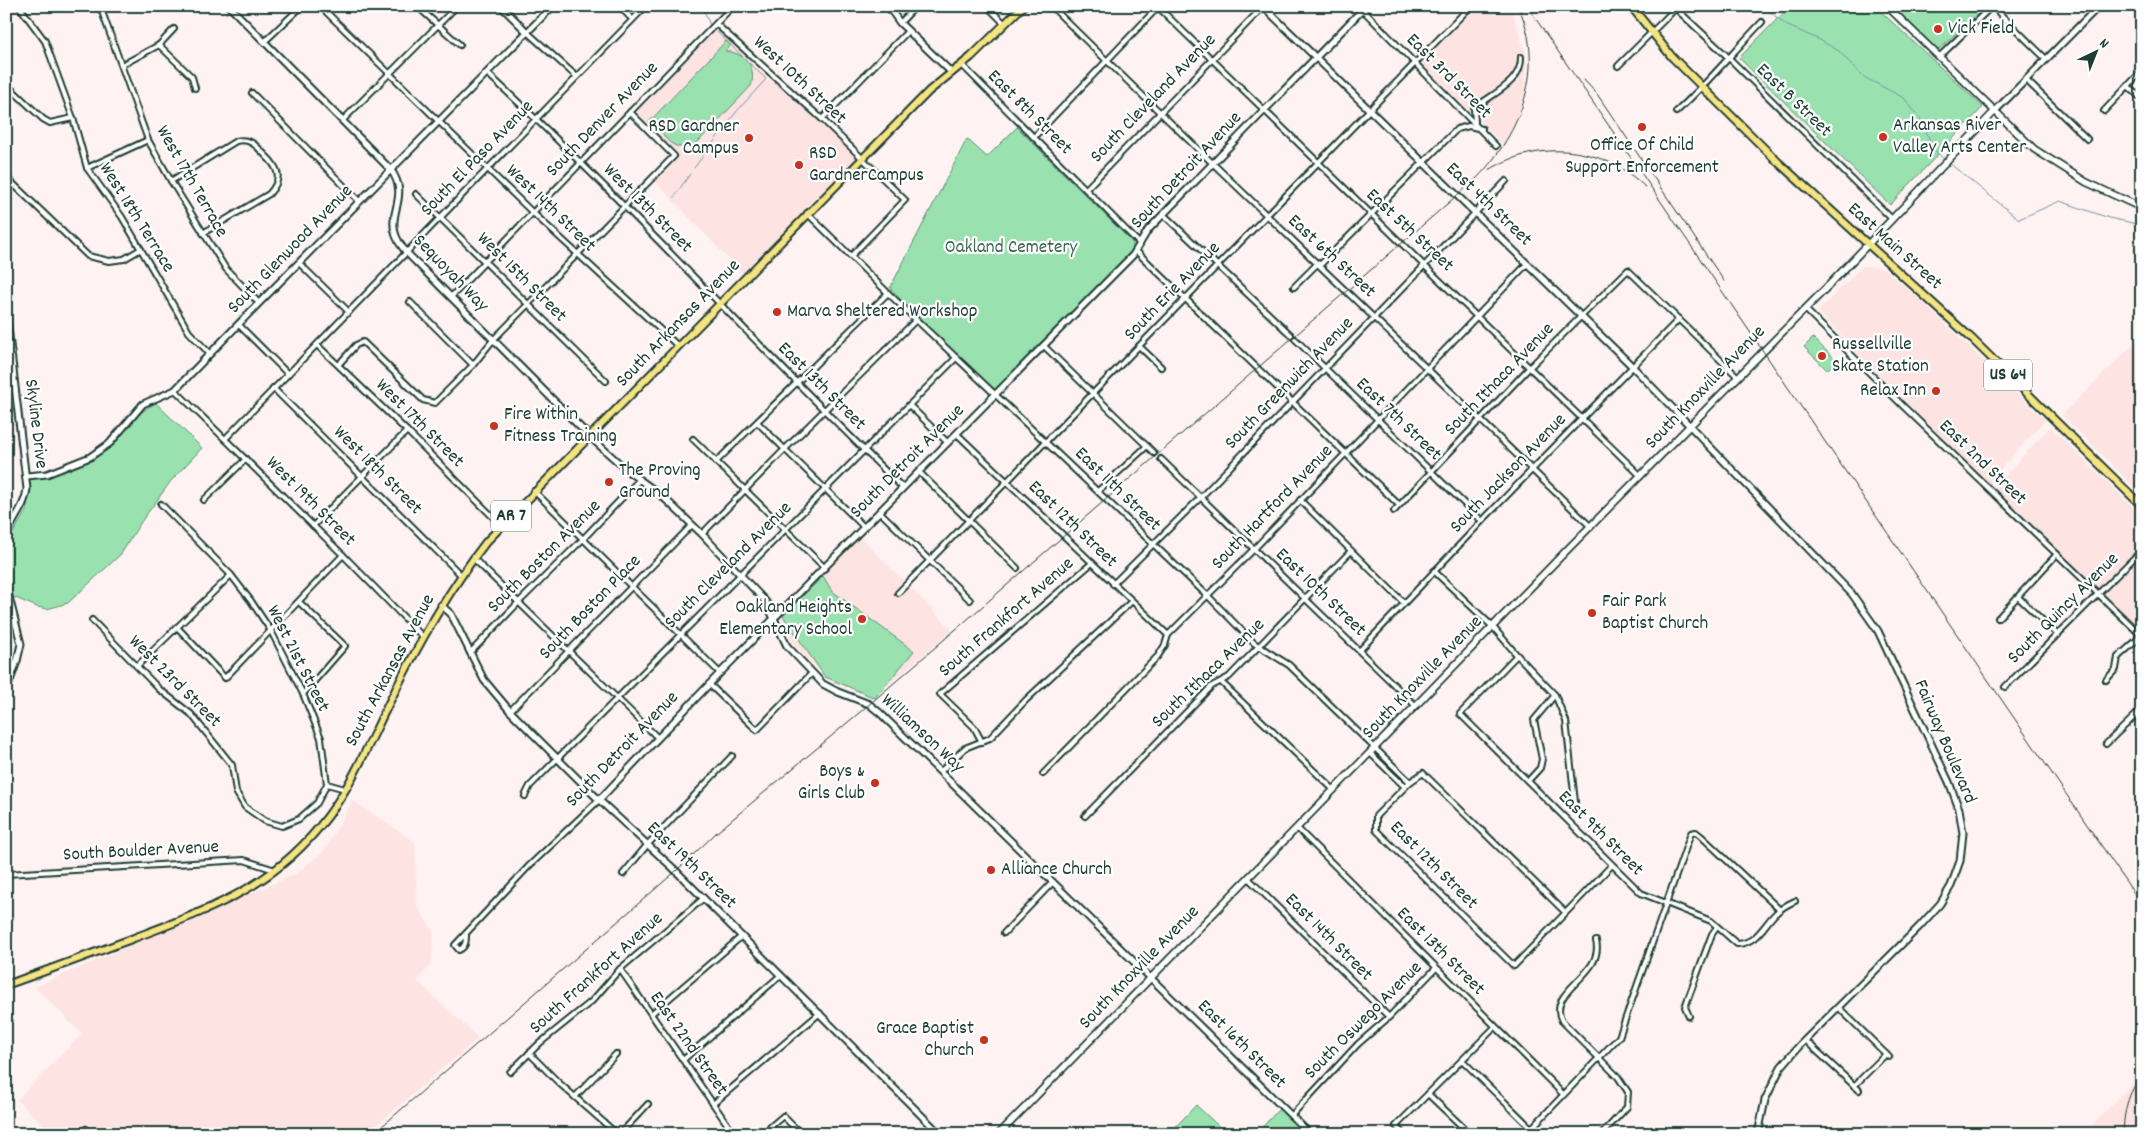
<svg xmlns="http://www.w3.org/2000/svg" width="2148" height="1140" font-family="Dekko,sans-serif">
<style>
.built{fill:#fde3e2}
.green{fill:#99e1af;stroke:#5c8f72}
.lines{fill:none;stroke-linecap:round;stroke-linejoin:round}
.stream{stroke:#7596a8;stroke-width:1}
.minor-casing{stroke:#1f3d34;stroke-width:8}
.tertiary-casing{stroke:#1f3d34;stroke-width:9}
.secondary-casing{stroke:#1f3d34;stroke-width:9}
.primary-casing{stroke:#1f3d34;stroke-width:10}
.trunk-casing{stroke:#1f3d34;stroke-width:10}
.minor{stroke:#fff;stroke-width:4}
.tertiary{stroke:#fff;stroke-width:5}
.secondary{stroke:#fff;stroke-width:5.5}
.primary{stroke:#f6e381;stroke-width:6}
.trunk{stroke:#f6e381;stroke-width:6}
.rail{stroke:#1f3d34;stroke-width:1}
.poi-dot{fill:#c8321e;stroke:#fff;stroke-width:2}
.labels{text-anchor:middle;dominant-baseline:central;stroke-width:4.5;stroke-linejoin:round;paint-order:stroke}
.shield{fill:#fff;stroke:#627771;stroke-width:1}
.shield-label{font-size:18px;font-weight:bold;fill:#1f3d34}
.poi-label{font-size:19px;fill:#1f3d34;stroke:#fff;text-anchor:start}
.street-label{font-size:19px;fill:#1f3d34;stroke:#fff}
.park-label{font-size:19px;fill:#3e6653;stroke:#fff}
</style>
<rect width="100%" height="100%" fill="#fef2f2"/>
<filter id="ink" filterUnits="userSpaceOnUse"><feTurbulence type="fractalNoise" baseFrequency=".02" numOctaves="2"/><feDisplacementMap in="SourceGraphic" scale="10" xChannelSelector="R" yChannelSelector="G"/><feConvolveMatrix kernelMatrix="1 2 1 2 8 2 1 2 1" color-interpolation-filters="sRGB"/></filter>
<g filter="url(#ink)">
<g class="built">
<polygon points="1468,6 1510,6 1525,51 1526,87 1518,114 1504,145 1420,63 1468,14"/>
<polygon points="715,28 773,83 776,80 820,121 858,158 743,274 654,180 676,156 633,112"/>
<polygon points="1863,266 1883,268 1918,298 2045,420 1988,483 1860,356 1818,311"/>
<polygon points="2142,336 2142,495 2062,415"/>
<polygon points="2050,427 2142,516 2142,546 2100,588 2097,588 1994,488"/>
<polygon points="860,537 952,630 874,697 827,678 791,641 783,623 782,614"/>
<polygon points="2142,556 2142,626 2139,629 2104,594"/>
<polygon points="353,801 415,842 417,906 434,933 431,964 417,981 478,1038 366,1134 88,1134 80,1126 74,1134 53,1134 17,1100 82,1034 35,987 296,874 324,851"/>
<polygon points="2142,1074 2142,1134 2084,1134"/>
</g>
<g class="green">
<polygon points="1790,6 1875,6 1983,107 1890,205 1739,58"/>
<polygon points="1892,6 1987,6 1937,51"/>
<path d="M726,41L731,45L725,51C745,53 757,66 751,86L698,142C680,155 660,142 660,120L653,126L649,122Z"/>
<polygon points="1017,127 1132,242 1134,248 996,392 948,350 890,288 967,139 987,157"/>
<polygon points="1813,338 1841,365 1836,370 1832,365 1827,370 1804,347"/>
<path d="M156,403L202,448L171,481L141,522L121,554L68,603L47,609L37,607L11,596L7,557L9,540L26,511L28,499L29,478C56,470 89,465 111,445C127,431 136,412 156,403Z"/>
<polygon points="823,576 832,591 914,651 875,698 825,677 783,616"/>
<polygon points="1196,1105 1227,1134 1169,1134"/>
<polygon points="1279,1109 1304,1134 1256,1134"/>
</g>
<g class="lines">
<g class="stream">
<polyline points="702,6 710,25"/>
<polyline points="1763,6 1786,25 1820,40 1839,51 1862,76 1904,98 1921,120 1934,150 1946,161"/>
<polyline points="226,14 228,10"/>
<polyline points="1949,163 2019,219 2060,201 2109,218 2142,225"/>
<polyline points="694,168 737,111 766,79 717,32"/>
<polyline points="674,197 690,174"/>
</g>
<g class="minor-casing">
<g id="minor">
<polyline points="19,6 45,41 73,118 87,168 122,217 189,332 210,354"/>
<polyline points="100,6 148,140 171,181 226,269 259,303"/>
<polyline points="320,6 532,212 678,346"/>
<polyline points="417,6 460,45"/>
<polyline points="619,6 632,19"/>
<polyline points="987,6 1005,24"/>
<path d="M1051,6C1229,182 1412,352 1591,527"/>
<polyline points="1157,6 1641,476"/>
<polyline points="1359,6 1496,146"/>
<polyline points="1673,6 1728,57 1892,219"/>
<polyline points="1992,6 2046,59"/>
<polyline points="900,23 916,6"/>
<polyline points="716,24 822,119 905,200 851,256"/>
<polyline points="527,32 576,76"/>
<polyline points="264,42 302,6"/>
<polyline points="159,45 192,77 195,88"/>
<polyline points="1939,57 1992,6"/>
<polyline points="122,65 159,45 174,29"/>
<polyline points="962,65 1140,244"/>
<polyline points="1618,66 1678,6"/>
<path d="M487,73C631,206 762,352 903,488"/>
<polyline points="2026,80 2087,139"/>
<polyline points="6,84 43,119 50,123 73,118"/>
<polyline points="2128,86 2142,99"/>
<polyline points="252,93 359,201"/>
<polyline points="2104,111 2142,71"/>
<path d="M1676,112C1707,84 1733,52 1762,22"/>
<polyline points="822,119 908,31"/>
<polyline points="342,121 457,6"/>
<path d="M1475,122L1474,109C1490,94 1522,84 1521,57"/>
<polyline points="1034,137 1159,6"/>
<polyline points="87,168 148,140"/>
<polyline points="6,177 88,256 109,261 124,259 141,249"/>
<path d="M171,181L236,141C250,138 256,145 265,155C279,168 283,179 269,194L203,233"/>
<polyline points="1086,189 1264,6"/>
<polyline points="416,194 606,381"/>
<polyline points="807,213 890,295 1208,596 1254,643 1289,665 1410,782"/>
<polyline points="1164,215 1291,335"/>
<polyline points="1136,251 1399,505"/>
<polyline points="299,263 349,312"/>
<polyline points="1320,265 1457,129 1469,126 1482,129"/>
<polyline points="1294,287 1318,263"/>
<polyline points="451,297 733,6"/>
<polyline points="410,302 473,365"/>
<polyline points="1805,309 1903,406 2142,636"/>
<polyline points="239,325 287,373"/>
<polyline points="1295,339 1482,521"/>
<polyline points="317,345 407,431 501,525"/>
<polyline points="1044,346 1154,453"/>
<polyline points="1139,346 1161,367"/>
<polyline points="339,364 356,345 363,342 423,400 435,403 473,365 493,340 674,156 630,112"/>
<polyline points="273,388 461,575"/>
<polyline points="175,390 343,555 422,636"/>
<polyline points="909,405 948,443"/>
<polyline points="757,422 864,527"/>
<polyline points="957,434 1168,635"/>
<polyline points="226,438 646,6"/>
<polyline points="693,439 825,568"/>
<polyline points="1161,459 1416,706"/>
<polyline points="716,462 888,293"/>
<polyline points="919,472 1017,568"/>
<polyline points="534,491 720,673"/>
<polyline points="1098,491 1147,446"/>
<polyline points="204,500 246,459"/>
<polyline points="1300,500 1404,603"/>
<polyline points="161,504 231,575 251,601 271,631 303,694 321,738 327,784 345,789"/>
<polyline points="1394,511 1530,367 1628,270 1738,377"/>
<polyline points="880,512 970,600"/>
<polyline points="313,526 407,431"/>
<polyline points="702,534 785,449 916,320"/>
<polyline points="473,558 657,737"/>
<polyline points="1434,571 1493,627 1517,655 1555,695 1566,721 1575,802"/>
<polyline points="1113,584 1201,497 1506,181"/>
<polyline points="898,593 1467,10 1464,6"/>
<polyline points="2018,597 2058,635"/>
<polyline points="299,602 345,646 303,694"/>
<polyline points="1998,618 2057,554"/>
<polyline points="92,620 159,689 191,714 232,765 236,792 245,807 265,821 282,826 299,819 317,803 327,784"/>
<polyline points="177,627 225,678 343,555"/>
<polyline points="1360,650 1482,521 1679,319"/>
<polyline points="470,653 519,602 583,539 639,480"/>
<path d="M1517,655L1460,714L1641,893L1711,921L1737,944C1757,943 1763,926 1775,914C1781,908 1788,904 1795,901"/>
<polyline points="137,666 231,575"/>
<polyline points="2106,680 2116,669 2118,657 2137,640 2142,631"/>
<polyline points="1221,682 1334,790"/>
<polyline points="709,684 757,730 812,673"/>
<polyline points="2005,687 2142,550"/>
<polyline points="510,711 692,525"/>
<polyline points="982,742 974,727 940,694 1092,563"/>
<polyline points="2106,744 2142,709"/>
<polyline points="1370,753 1405,787"/>
<polyline points="941,771 965,748 990,738 1026,700 1132,601"/>
<polyline points="1043,774 1158,656 1165,645 1168,635 1254,549 1527,264"/>
<polyline points="1528,781 1540,768 1542,759 1534,720 1555,695"/>
<polyline points="525,796 530,786 956,358"/>
<polyline points="1085,816 1212,686 1229,677 1351,551"/>
<polyline points="1297,828 1563,1094"/>
<polyline points="6,874 244,860 275,870"/>
<polyline points="623,874 648,844 732,756"/>
<polyline points="1248,878 1389,1017"/>
<polyline points="1565,912 1423,773 1410,782 1376,816 1376,830 1514,966 1612,865"/>
<polyline points="1004,933 1053,882"/>
<path d="M466,934C466,941 466,947 459,950L455,945L529,866L599,800"/>
<path d="M1596,941C1605,976 1545,990 1562,1021L1618,1077L1628,1092L1627,1107L1602,1134"/>
<polyline points="620,969 734,1134"/>
<polyline points="1838,1007 1889,1057"/>
<polyline points="651,1014 742,936"/>
<polyline points="1689,1016 1685,1007 1712,934 1717,927"/>
<polyline points="1805,1040 1859,1090"/>
<polyline points="529,1053 559,1083 617,1134"/>
<polyline points="683,1060 781,975"/>
<polyline points="1462,1060 1531,1128"/>
<polyline points="510,1072 540,1043 592,1001 620,969 704,898"/>
<polyline points="1854,1086 1886,1054"/>
<polyline points="1428,1094 1470,1134"/>
<polyline points="575,1097 616,1054"/>
<polyline points="713,1104 820,1013"/>
<polyline points="1291,1116 1358,1044 1389,1017 1436,968"/>
<polyline points="81,1134 86,1129"/>
<polyline points="620,1134 648,1104"/>
<polyline points="762,1134 783,1116 801,1134"/>
<polyline points="1403,1134 1396,1126 1495,1027"/>
<polyline points="1526,1134 1619,1037 1691,833 1696,832 1701,836 1780,910"/>
</g>
</g>
<g class="tertiary-casing">
<g id="tertiary">
<path d="M229,6L391,170C410,197 387,212 396,236C400,247 409,255 418,264L589,436L629,472L662,496L702,534L766,602L787,646L823,684L838,692L869,704L880,713L1310,1134"/>
<polyline points="501,6 527,32"/>
<polyline points="888,6 900,23 952,73"/>
<polyline points="1263,6 1633,367 1852,594 1878,631 1949,782 1959,809 1963,833 1960,861 1951,886 1940,904 1919,927 1800,1045 1781,1067 1765,1100 1758,1134"/>
<polyline points="1995,111 2099,6"/>
<path d="M6,310L27,489C25,508 11,520 6,538"/>
<polyline points="27,476 47,474 90,457 110,443 143,404 175,390 259,303 553,6"/>
<polyline points="6,585 21,644 17,661 6,692"/>
<polyline points="441,605 451,614 484,680 510,711 599,800 673,868 940,1134"/>
<polyline points="599,800 720,673 1133,255 1148,230 1366,6"/>
</g>
</g>
<g class="secondary-casing">
<g id="secondary">
<polyline points="1887,6 2034,149 2086,182 2142,208"/>
<polyline points="999,1134 1566,551 1832,282 1995,111"/>
</g>
</g>
<g class="primary-casing">
<polyline id="primary" points="1631,6 1672,57 1779,163 1971,338 2142,506"/>
</g>
<g class="trunk-casing">
<path id="trunk" d="M6,985C49,970 91,954 134,938C213,908 275,887 328,816C353,782 370,741 389,703C417,646 447,592 486,542L929,91L971,57L1023,6"/>
</g>
<use href="#minor" class="minor"/>
<use href="#tertiary" class="tertiary"/>
<use href="#secondary" class="secondary"/>
<use href="#primary" class="primary"/>
<use href="#trunk" class="trunk"/>
<g class="rail">
<polyline points="1527,6 2142,905"/>
<polyline points="1584,80 1597,94 1724,281"/>
<path d="M1489,170C1539,139 1604,146 1645,187"/>
<path d="M373,1134L676,871L716,833L872,702L1477,178C1521,133 1547,66 1518,6"/>
<path d="M2123,1134C2124,1112 2127,1093 2142,1076"/>
</g>
</g>
</g>
<g class="poi-dot">
<circle cx="1938" cy="29" r="5"/>
<circle cx="1642" cy="127" r="5"/>
<circle cx="1883" cy="137" r="5"/>
<circle cx="749" cy="138" r="5"/>
<circle cx="799" cy="165" r="5"/>
<circle cx="777" cy="312" r="5"/>
<circle cx="1822" cy="356" r="5"/>
<circle cx="1936" cy="391" r="5"/>
<circle cx="494" cy="426" r="5"/>
<circle cx="609" cy="482" r="5"/>
<circle cx="1592" cy="613" r="5"/>
<circle cx="862" cy="619" r="5"/>
<circle cx="875" cy="783" r="5"/>
<circle cx="991" cy="870" r="5"/>
<circle cx="984" cy="1040" r="5"/>
</g>
<g class="labels">
<g class="shield">
<rect x="1984" y="359.5" width="48" height="31" rx="4"/>
<rect x="491" y="500.5" width="40" height="31" rx="4"/>
</g>
<g class="shield-label">
<text x="2008" y="375">US 64</text>
<text x="511" y="516">AR 7</text>
</g>
<g class="poi-label">
<text x="1948" y="29">Vick Field</text>
<text x="1893" y="126">Arkansas River<tspan x="1893" dy="22">Valley Arts Center</tspan></text>
<text x="739" y="127" text-anchor="end">RSD Gardner<tspan x="739" dy="22">Campus</tspan></text>
<text x="1642" y="146" text-anchor="middle">Office Of Child<tspan x="1642" dy="22">Support Enforcement</tspan></text>
<text x="809" y="154">RSD<tspan x="809" dy="22">GardnerCampus</tspan></text>
<text x="787" y="312">Marva Sheltered Workshop</text>
<text x="1832" y="345">Russellville<tspan x="1832" dy="22">Skate Station</tspan></text>
<text x="1926" y="391" text-anchor="end">Relax Inn</text>
<text x="504" y="415">Fire Within<tspan x="504" dy="22">Fitness Training</tspan></text>
<text x="619" y="471">The Proving<tspan x="619" dy="22">Ground</tspan></text>
<text x="1602" y="602">Fair Park<tspan x="1602" dy="22">Baptist Church</tspan></text>
<text x="852" y="608" text-anchor="end">Oakland Heights<tspan x="852" dy="22">Elementary School</tspan></text>
<text x="865" y="772" text-anchor="end">Boys &amp;<tspan x="865" dy="22">Girls Club</tspan></text>
<text x="1001" y="870">Alliance Church</text>
<text x="974" y="1029" text-anchor="end">Grace Baptist<tspan x="974" dy="22">Church</tspan></text>
</g>
<g class="street-label">
<text transform="translate(1448 77) rotate(45)">East 3rd Street</text>
<text transform="translate(799 81) rotate(43)">West 10th Street</text>
<text transform="translate(1154 99) rotate(-46)">South Cleveland Avenue</text>
<text transform="translate(1793 101) rotate(44)">East B Street</text>
<text transform="translate(1029 113) rotate(45)">East 8th Street</text>
<text transform="translate(603 120) rotate(-46)">South Denver Avenue</text>
<text transform="translate(478 159) rotate(-46)">South El Paso Avenue</text>
<text transform="translate(1187 171) rotate(-47)">South Detroit Avenue</text>
<text transform="translate(191 182) rotate(60)">West 17th Terrace</text>
<text transform="translate(1488 205) rotate(44)">East 4th Street</text>
<text transform="translate(550 209) rotate(44)">West 14th Street</text>
<text transform="translate(647 209) rotate(45)">West 13th Street</text>
<text transform="translate(136 218) rotate(58)">West 18th Terrace</text>
<text transform="translate(1409 231) rotate(43)">East 5th Street</text>
<text transform="translate(1894 247) rotate(42)">East Main Street</text>
<text transform="translate(291 250) rotate(-46)">South Glenwood Avenue</text>
<text transform="translate(1331 257) rotate(43)">East 6th Street</text>
<text transform="translate(450 274) rotate(46)">Sequoyah Way</text>
<text transform="translate(521 278) rotate(45)">West 15th Street</text>
<text transform="translate(1173 292) rotate(-46)">South Erie Avenue</text>
<text transform="translate(679 324) rotate(-46)">South Arkansas Avenue</text>
<text transform="translate(1500 380) rotate(-46)">South Ithaca Avenue</text>
<text transform="translate(1290 384) rotate(-46)">South Greenwich Avenue</text>
<text transform="translate(821 387) rotate(45)">East 13th Street</text>
<text transform="translate(1706 388) rotate(-46)">South Knoxville Avenue</text>
<text transform="translate(1398 420) rotate(44)">East 7th Street</text>
<text transform="translate(35 424) rotate(83)">Skyline Drive</text>
<text transform="translate(419 424) rotate(45)">West 17th Street</text>
<text transform="translate(908 462) rotate(-45)">South Detroit Avenue</text>
<text transform="translate(1982 463) rotate(44)">East 2nd Street</text>
<text transform="translate(377 471) rotate(45)">West 18th Street</text>
<text transform="translate(1509 474) rotate(-46)">South Jackson Avenue</text>
<text transform="translate(1117 490) rotate(44)">East 11th Street</text>
<text transform="translate(310 502) rotate(45)">West 19th Street</text>
<text transform="translate(1273 508) rotate(-46)">South Hartford Avenue</text>
<text transform="translate(1072 525) rotate(44)">East 12th Street</text>
<text transform="translate(545 557) rotate(-45)">South Boston Avenue</text>
<text transform="translate(729 566) rotate(-45)">South Cleveland Avenue</text>
<text transform="translate(1320 593) rotate(44)">East 10th Street</text>
<text transform="translate(591 608) rotate(-46)">South Boston Place</text>
<text transform="translate(2064 609) rotate(-45)">South Quincy Avenue</text>
<text transform="translate(1007 618) rotate(-41)">South Frankfort Avenue</text>
<text transform="translate(297 659) rotate(63)">West 21st Street</text>
<text transform="translate(391 671) rotate(-62)">South Arkansas Avenue</text>
<text transform="translate(1209 674) rotate(-44)">South Ithaca Avenue</text>
<text transform="translate(1423 678) rotate(-46)">South Knoxville Avenue</text>
<text transform="translate(174 682) rotate(45)">West 23rd Street</text>
<text transform="translate(922 734) rotate(43)">Williamson Way</text>
<text transform="translate(1944 742) rotate(67)">Fairway Boulevard</text>
<text transform="translate(623 750) rotate(-46)">South Detroit Avenue</text>
<text transform="translate(1600 834) rotate(45)">East 9th Street</text>
<text transform="translate(141 852) rotate(-3)">South Boulder Avenue</text>
<text transform="translate(691 866) rotate(44)">East 19th Street</text>
<text transform="translate(1433 866) rotate(45)">East 12th Street</text>
<text transform="translate(1328 938) rotate(45)">East 14th Street</text>
<text transform="translate(1440 952) rotate(45)">East 13th Street</text>
<text transform="translate(1140 968) rotate(-46)">South Knoxville Avenue</text>
<text transform="translate(597 974) rotate(-42)">South Frankfort Avenue</text>
<text transform="translate(1364 1021) rotate(-45)">South Oswego Avenue</text>
<text transform="translate(688 1044) rotate(55)">East 22nd Street</text>
<text transform="translate(1241 1045) rotate(45)">East 16th Street</text>
</g>
<g class="park-label">
<text x="1011" y="248">Oakland Cemetery</text>
</g>
</g>
<rect width="2148" height="1140" fill="none" stroke="#fff" stroke-width="25"/>
<rect x="12" y="12" width="2123" height="1115" fill="none" stroke="#1f3d34" stroke-width="2" filter="url(#ink)"/>
<g transform="translate(2096 52) rotate(43)" stroke="#ffffff" stroke-width="4" paint-order="stroke">
<path d="M0-4L9 19L0 12L-9 19Z" fill="#1f3d34"/>
<text y="-8" font-size="14" font-weight="bold" text-anchor="middle" fill="#1f3d34">N</text>
</g>
</svg>
